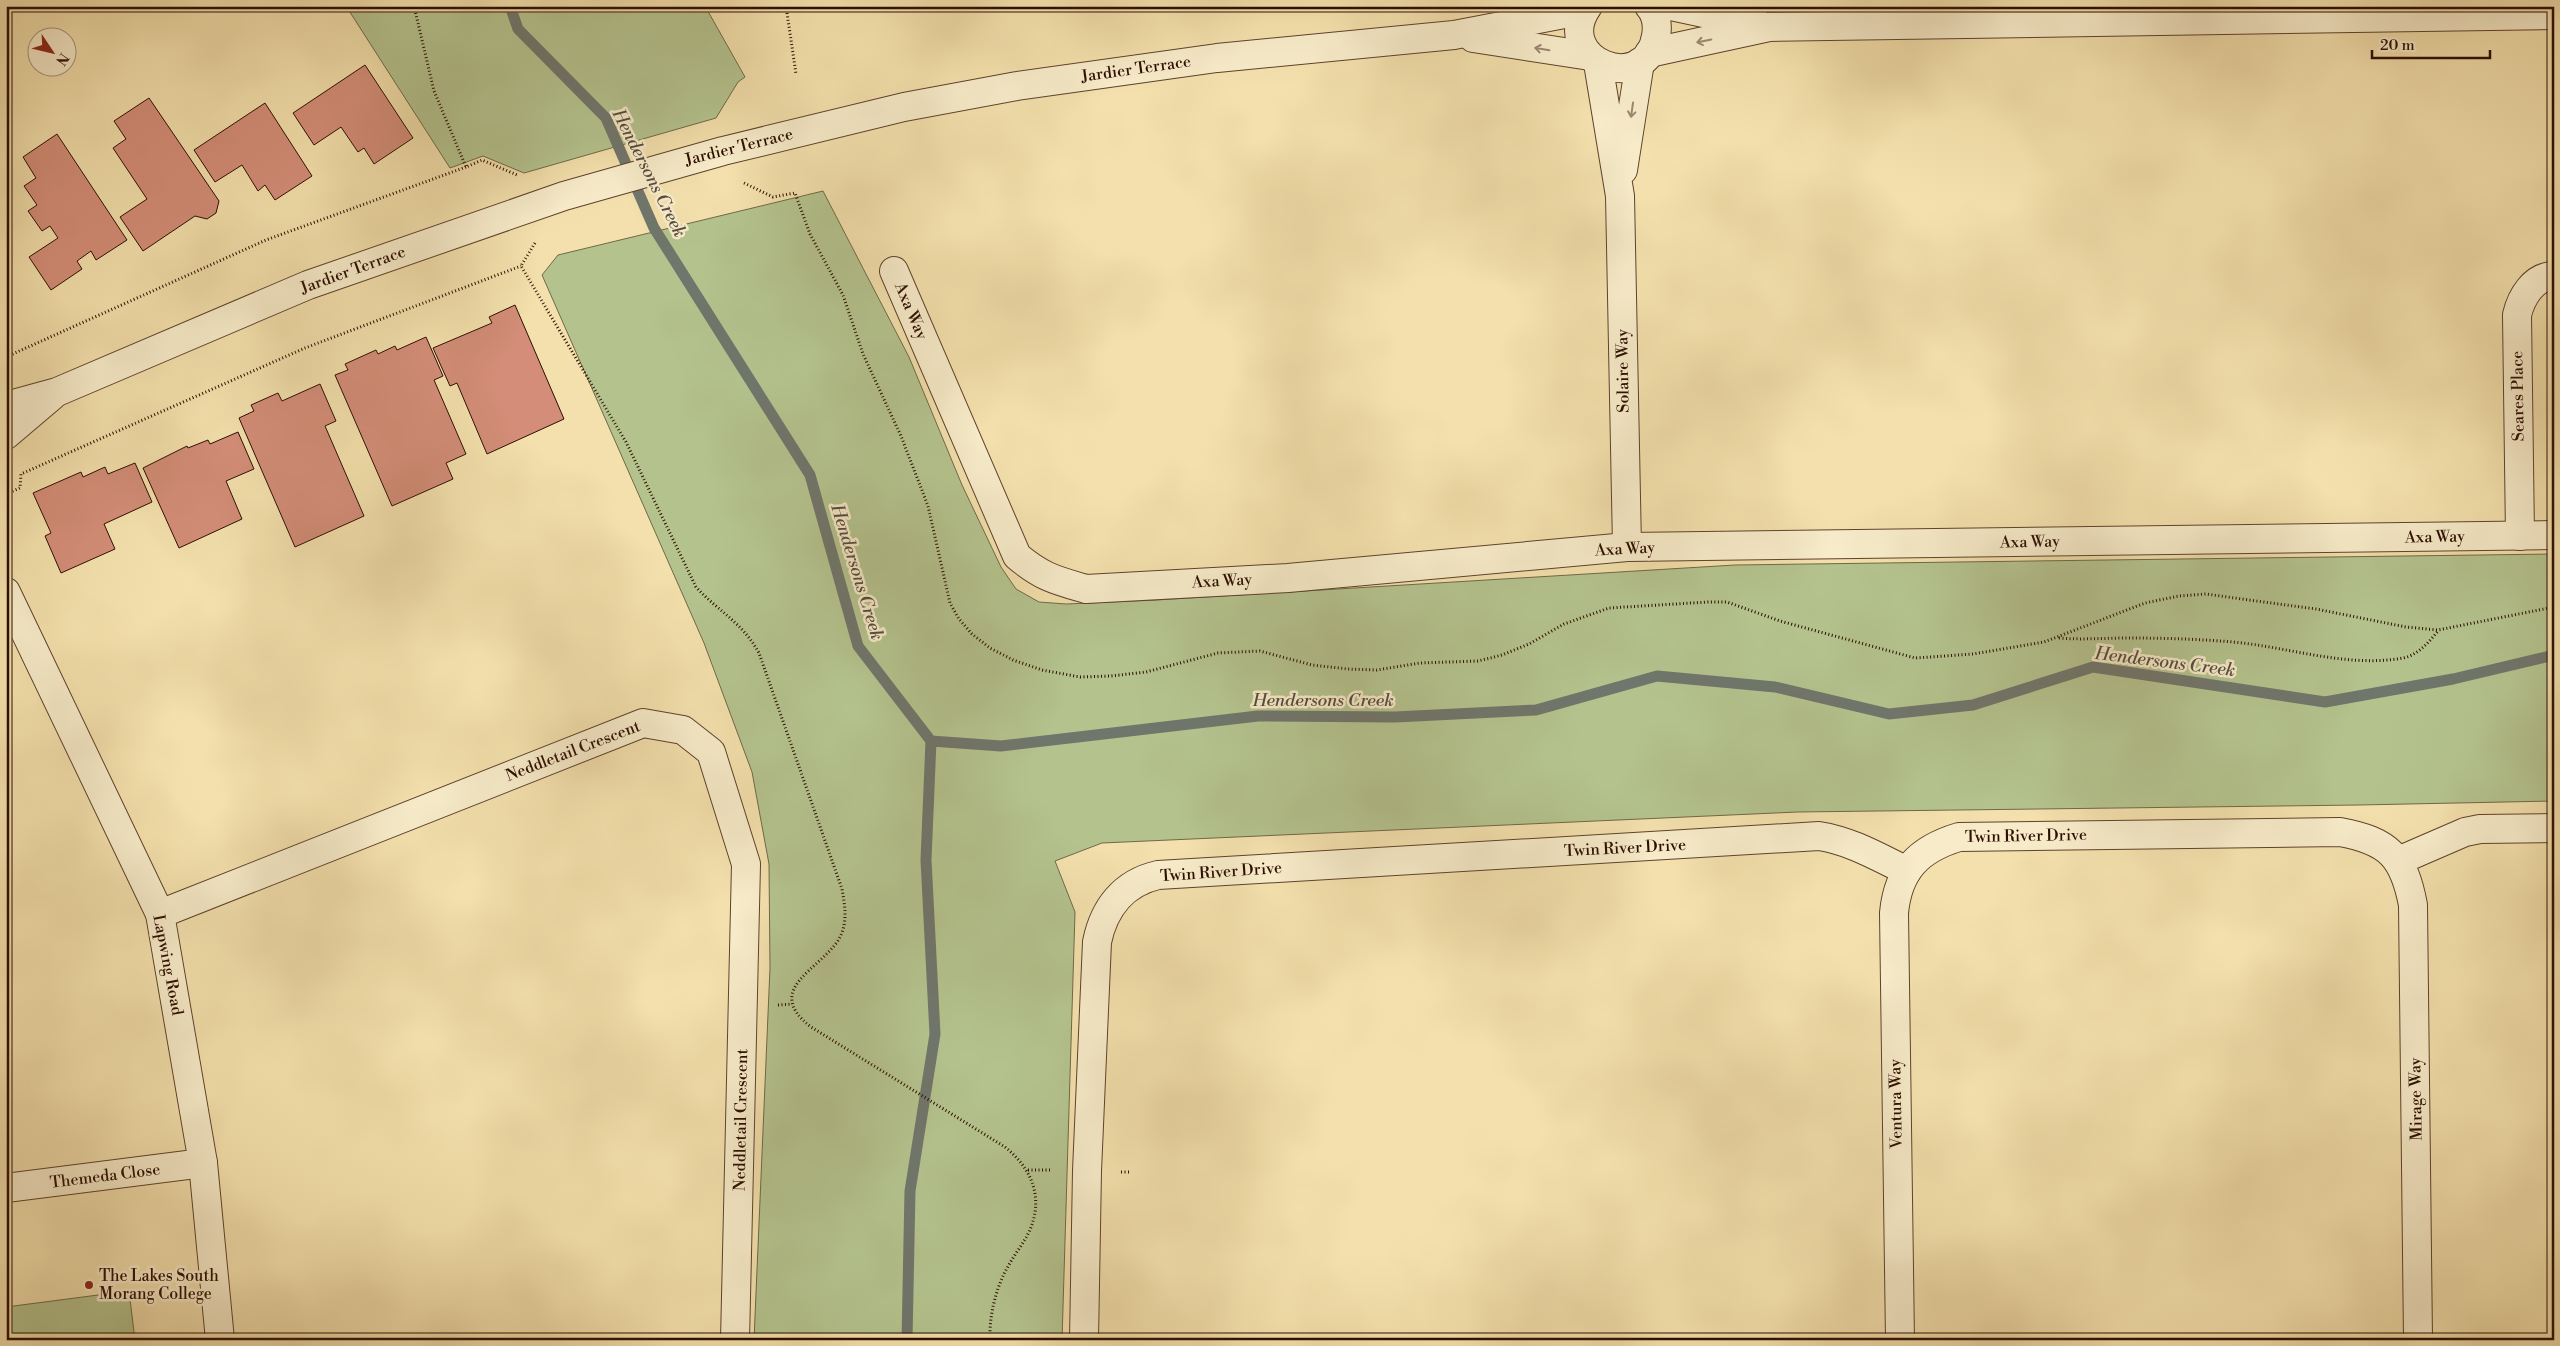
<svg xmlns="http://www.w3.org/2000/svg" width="2560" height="1346" font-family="'Libre Bodoni',serif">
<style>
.green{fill:#b4c38e;stroke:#706848}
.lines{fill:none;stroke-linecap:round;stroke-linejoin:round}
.stream{stroke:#70766c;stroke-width:11}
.building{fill:#d38d78;stroke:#2c0e01}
.minor-casing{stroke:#5e422c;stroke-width:30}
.tertiary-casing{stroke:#5e422c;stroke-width:30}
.path{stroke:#2c0e01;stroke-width:3;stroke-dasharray:1 2.5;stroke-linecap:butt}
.minor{stroke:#f7ebc9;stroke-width:28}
.tertiary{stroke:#f7ebc9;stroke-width:28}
.oneway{stroke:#9c886f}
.poi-dot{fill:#8f2418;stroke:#f7ebc9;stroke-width:2}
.labels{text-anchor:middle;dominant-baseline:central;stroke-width:5;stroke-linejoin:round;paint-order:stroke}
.street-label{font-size:16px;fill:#2c0e01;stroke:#f7ebc9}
.poi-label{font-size:16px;fill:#2c0e01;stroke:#f7ebc9;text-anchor:start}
.water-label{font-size:18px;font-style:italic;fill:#544b3f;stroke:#f7ebc9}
</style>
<rect width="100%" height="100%" fill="#f3e0ac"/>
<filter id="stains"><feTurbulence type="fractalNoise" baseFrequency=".004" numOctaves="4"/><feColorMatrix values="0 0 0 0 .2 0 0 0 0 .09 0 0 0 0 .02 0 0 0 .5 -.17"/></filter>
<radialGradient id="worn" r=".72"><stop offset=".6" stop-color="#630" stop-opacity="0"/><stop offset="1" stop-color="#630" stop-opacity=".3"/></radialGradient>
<g class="green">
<polygon points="346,6 705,6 745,77 738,82 716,118 524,173 483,156 450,168"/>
<polygon points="823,191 909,357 962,485 1001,567 1016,589 1039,602 1066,604 1156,600 1735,565 2554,554 2554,801 2359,805 1798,812 1102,843 1055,861 1075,912 1062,1340 754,1340 770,968 769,864 752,772 704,643 542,275 558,255"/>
<polygon points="129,1291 135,1340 6,1340 6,1307"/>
</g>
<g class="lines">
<g class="stream">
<polyline points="510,6 518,29 606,118 654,228 810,475 858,646 931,741 1001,746 1258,716 1395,717 1536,710 1657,676 1775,687 1889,714 1973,705 2093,667 2325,702 2453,679 2554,655"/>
<polyline points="907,1340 910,1191 935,1034 926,860 931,741"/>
</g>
</g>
<g class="building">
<polygon points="365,65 413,138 374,164 364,148 358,152 341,127 314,145 293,113"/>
<polygon points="149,98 219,201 216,213 207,219 195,216 143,251 120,217 147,199 113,148 126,139 114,121"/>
<polygon points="265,103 312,176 275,200 265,185 258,191 242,165 215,182 194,150"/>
<polygon points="57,134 127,240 96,260 91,251 77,261 82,269 51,290 29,257 58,238 50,226 42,231 28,211 37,205 24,186 36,178 23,157"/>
<polygon points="515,305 564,419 487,454 457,383 450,386 433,348 492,323 489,317"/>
<polygon points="426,337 443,376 434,380 466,454 446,463 453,479 392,506 335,375 348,370 345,364 376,350 378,354 395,346 397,350"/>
<polygon points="320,384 336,421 325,426 364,516 295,547 239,418 254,411 251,405 278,393 282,401"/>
<polygon points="238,432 254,469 226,481 242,519 179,548 143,468 187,446 188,448 208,440 210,444"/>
<polygon points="135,463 152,502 104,524 115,549 61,573 45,536 51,533 33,493 81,472 83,477 105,467 108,474"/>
</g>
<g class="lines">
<g class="minor-casing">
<g id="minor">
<polyline points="1598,63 1620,196 1627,547"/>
<polyline points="1623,170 1640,62"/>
<path d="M894,271L1017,556C1042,577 1055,580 1086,589L1288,578L1627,547L2554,535"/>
<path d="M2520,536L2517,315C2521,298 2533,276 2554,276"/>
<polyline points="6,592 160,914 203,1163 220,1340"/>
<polyline points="2398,861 2465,832 2480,829 2554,828"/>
<polyline points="160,914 643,723 683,730 711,752 746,864 735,1340"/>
<polyline points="6,1188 203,1163"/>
<path d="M1084,1340L1087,1171L1097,942C1104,908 1123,883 1158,875L1819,836C1851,841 1878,857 1907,871"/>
<path d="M1900,1340L1894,913C1898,870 1919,849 1959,837L2340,832C2389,841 2404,857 2413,905L2418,1340"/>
</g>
</g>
<g class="tertiary-casing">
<g id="tertiary">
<path d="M1588,6C1550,60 1646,98 1656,36C1658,25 1656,14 1649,6"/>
<polyline points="1671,6 1760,25"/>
<polyline points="1473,38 1590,56"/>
<polyline points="1649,53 1769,27 2554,15"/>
<polyline points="6,406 57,392 308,285 564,196 723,151 904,107 1017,86 1217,58 1454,35 1585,10"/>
<polyline points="6,435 52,396"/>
</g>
</g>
<g class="path">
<polyline points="414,6 434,91 466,167 482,160 517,175"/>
<polyline points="786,6 796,74"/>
<polyline points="744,183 773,197 795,193 810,234 843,295 863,354 901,436 928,506 950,603 959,619 972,634 990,648 1013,660 1042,670 1080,677 1111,676 1146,672 1218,653 1260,651 1312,665 1348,669 1377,670 1420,663 1478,661 1502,655 1529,644 1564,624 1609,608 1708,602 1727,602 1780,621 1915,658 1973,654 2044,642 2145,603 2179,596 2206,594 2249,600 2316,609 2406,627 2438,630 2554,607"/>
<path d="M535,243L521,266L626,442L696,587C719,612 742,622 759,653L842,889C845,906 848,923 839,939C820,970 762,989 811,1027L1005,1147C1034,1170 1045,1202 1027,1236C1020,1248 1011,1260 1005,1272C995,1292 989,1318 990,1340"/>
<polyline points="6,357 266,240 466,167"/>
<polyline points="6,494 20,488 21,474 305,348 521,266"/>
<path d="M2059,638C2082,640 2104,638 2127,638C2162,638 2198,639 2233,642C2289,647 2346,668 2403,658C2418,655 2429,642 2438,631"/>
<polyline points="778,1005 792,1004"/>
<polyline points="1028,1170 1052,1170"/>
<polyline points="1121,1172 1130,1172"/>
</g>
<use href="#minor" class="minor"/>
<use href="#tertiary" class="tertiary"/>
</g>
<defs><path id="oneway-shaft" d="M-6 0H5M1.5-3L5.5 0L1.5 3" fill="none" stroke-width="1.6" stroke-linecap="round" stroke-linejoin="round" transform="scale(1.25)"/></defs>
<g class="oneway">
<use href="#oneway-shaft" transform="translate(1704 41) rotate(168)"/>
<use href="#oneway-shaft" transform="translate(1542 49) rotate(-171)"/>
<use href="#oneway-shaft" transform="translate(1632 110) rotate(98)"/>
</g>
<circle class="poi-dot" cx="89" cy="1285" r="5"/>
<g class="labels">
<g class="street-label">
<text transform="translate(1136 69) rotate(-8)">Jardier Terrace</text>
<text transform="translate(739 147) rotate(-14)">Jardier Terrace</text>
<text transform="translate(353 270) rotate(-20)">Jardier Terrace</text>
<text transform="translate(911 311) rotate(67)">Axa Way</text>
<text transform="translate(1623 371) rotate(-91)">Solaire Way</text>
<text transform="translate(2518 396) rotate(-91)">Seares Place</text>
<text transform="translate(2435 537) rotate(-1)">Axa Way</text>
<text transform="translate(2030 542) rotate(-1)">Axa Way</text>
<text transform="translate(1625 549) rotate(-3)">Axa Way</text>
<text transform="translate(1222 581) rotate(-3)">Axa Way</text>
<text transform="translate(573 751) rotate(-21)">Neddletail Crescent</text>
<text transform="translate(2026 836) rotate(-1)">Twin River Drive</text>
<text transform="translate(1625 848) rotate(-3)">Twin River Drive</text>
<text transform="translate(1221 872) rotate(-4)">Twin River Drive</text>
<text transform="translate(168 965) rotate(79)">Lapwing Road</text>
<text transform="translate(2416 1099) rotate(-91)">Mirage Way</text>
<text transform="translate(1896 1104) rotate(-91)">Ventura Way</text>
<text transform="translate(741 1120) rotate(-89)">Neddletail Crescent</text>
<text transform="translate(105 1176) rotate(-7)">Themeda Close</text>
</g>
<g class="poi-label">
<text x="99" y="1276">The Lakes South<tspan x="99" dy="18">Morang College</tspan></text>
</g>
<g class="water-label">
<text transform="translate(649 173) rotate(63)">Hendersons Creek</text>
<text transform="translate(857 572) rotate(73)">Hendersons Creek</text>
<text transform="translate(2165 662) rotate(7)">Hendersons Creek</text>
<text x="1323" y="700">Hendersons Creek</text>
</g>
</g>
<rect width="2560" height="1346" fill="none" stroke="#f3e0ac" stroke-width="25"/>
<rect x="8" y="8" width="2545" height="1331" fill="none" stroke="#2c0e01" stroke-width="2.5"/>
<rect x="12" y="12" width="2535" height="1321" fill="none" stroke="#2c0e01"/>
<g transform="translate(52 52) rotate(125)"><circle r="24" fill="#f7ebc9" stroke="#a69379"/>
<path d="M0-4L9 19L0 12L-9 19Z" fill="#8f2418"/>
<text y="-8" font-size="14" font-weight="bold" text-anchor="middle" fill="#2c0e01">N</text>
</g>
<path d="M2372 50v8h118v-8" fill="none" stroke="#2c0e01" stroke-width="2.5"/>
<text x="2380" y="50" font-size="15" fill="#2c0e01" stroke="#f7ebc9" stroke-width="4" paint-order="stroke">20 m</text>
<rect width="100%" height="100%" filter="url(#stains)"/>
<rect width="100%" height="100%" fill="url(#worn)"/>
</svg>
